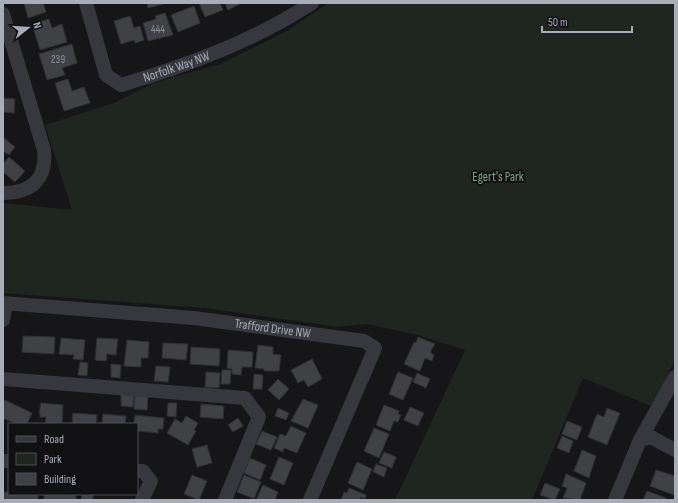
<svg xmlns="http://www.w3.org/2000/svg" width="678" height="503" font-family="'Sofia Sans Condensed',sans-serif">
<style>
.green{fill:#1e261f}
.building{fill:#404145;stroke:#303034}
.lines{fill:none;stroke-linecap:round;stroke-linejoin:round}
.minor{stroke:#37383d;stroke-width:14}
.labels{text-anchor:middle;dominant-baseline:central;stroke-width:4;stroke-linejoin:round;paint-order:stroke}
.number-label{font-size:11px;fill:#8e929b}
.street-label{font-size:13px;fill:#a8adb8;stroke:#111113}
.park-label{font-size:13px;fill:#7fa381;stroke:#111113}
</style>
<rect width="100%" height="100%" fill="#161618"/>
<polygon class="green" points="328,3 675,3 675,359 653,407 583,378 532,500 395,500 465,350 418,335 367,324 338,327 204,308 3,293 3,203 72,210 45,125 114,103 153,83 220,64 287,31"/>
<g class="building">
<polygon points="24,3 43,3 46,12 28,18"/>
<polygon points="147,3 162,3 163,4 148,8"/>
<polygon points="199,3 220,3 223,10 205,17"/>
<polygon points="225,3 242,3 228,10"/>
<polygon points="194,6 200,23 178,32 171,15"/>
<polygon points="165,13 173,35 148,41 143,23 156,19 155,16"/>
<polygon points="130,16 134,28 140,26 144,40 135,43 134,40 121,44 114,21"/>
<polygon points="49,19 52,28 62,24 67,42 40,50 32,24"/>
<polygon points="72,44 77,63 62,68 65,75 47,80 39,54"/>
<polygon points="68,79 72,91 84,87 90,103 64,111 55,83"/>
<polygon points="3,98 15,99 14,113 3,112"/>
<polygon points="4,138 15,147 9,155 3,151"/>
<polygon points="9,157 25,171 15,182 3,172 3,164"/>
<polygon points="23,336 55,337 54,354 22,352"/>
<polygon points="418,337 435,344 431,350 431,353 434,355 432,361 425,358 420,371 404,364 414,342 416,343"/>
<polygon points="61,338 85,340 83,360 73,359 74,355 59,354"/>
<polygon points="97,338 118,339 116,355 107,354 106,361 95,360"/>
<polygon points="127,340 149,342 148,358 141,358 141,367 124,366"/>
<polygon points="163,343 188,344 186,360 162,358"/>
<polygon points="258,345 273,347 273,354 281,355 279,371 264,371 264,369 255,368"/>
<polygon points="191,347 220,349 219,366 190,364"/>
<polygon points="228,350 253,352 252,367 242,367 241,375 232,374 232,369 227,368"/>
<polygon points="312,359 322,379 308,387 304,380 298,383 291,370"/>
<polygon points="80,362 88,363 87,376 78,375"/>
<polygon points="111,364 121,365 120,378 111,377"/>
<polygon points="156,366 170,367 168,382 154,381"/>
<polygon points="222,370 231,370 230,384 221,384"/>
<polygon points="206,372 220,373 219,388 205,387"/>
<polygon points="398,372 413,378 403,400 389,394"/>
<polygon points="417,373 430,379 426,388 413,382"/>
<polygon points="254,374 263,375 262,389 253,389"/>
<polygon points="278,379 289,389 279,400 268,390"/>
<polygon points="121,393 134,394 133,407 121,406"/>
<polygon points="135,394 148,395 147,410 134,409"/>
<polygon points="303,399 318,405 308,428 291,421"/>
<polygon points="5,400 32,413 27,424 16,424 3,418 3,404"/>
<polygon points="41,403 63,405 62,424 45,424 46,417 40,417 40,413 39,413"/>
<polygon points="168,403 177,403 176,417 167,416"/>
<polygon points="201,404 224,406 223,419 200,417"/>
<polygon points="384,405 399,411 398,414 401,415 398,422 394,421 390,431 376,425"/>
<polygon points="410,407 424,413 418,426 404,420"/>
<polygon points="278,408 289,413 286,420 275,416"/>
<polygon points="607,408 620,413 607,445 588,437 597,414 604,417"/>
<polygon points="73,413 97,415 96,424 72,424"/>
<polygon points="103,414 126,416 125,424 102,424"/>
<polygon points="135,415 164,418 163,429 158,429 158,433 137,431 137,424 134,424"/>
<polygon points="186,416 198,423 194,430 196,431 188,445 167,433 175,419 182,423"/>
<polygon points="238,418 243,426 233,432 228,425"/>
<polygon points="567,421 582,427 577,440 562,434"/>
<polygon points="291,426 306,433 297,453 284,448 283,452 274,448 280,434 286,436"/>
<polygon points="374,428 389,434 379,458 364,451"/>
<polygon points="262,431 277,437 271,450 256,444"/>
<polygon points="562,436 573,441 569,453 557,448"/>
<polygon points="207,445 212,463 197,467 192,449"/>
<polygon points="582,450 596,456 589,478 574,471"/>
<polygon points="384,452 396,457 392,468 379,463"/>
<polygon points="279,457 293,463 284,485 270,479"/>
<polygon points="250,458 266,465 260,480 244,473"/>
<polygon points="357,462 372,469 363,490 348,483"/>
<polygon points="376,464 387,468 384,477 373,472"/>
<polygon points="656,470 675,476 674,495 650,486"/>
<polygon points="566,474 586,483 580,500 563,498 567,488 562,486"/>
<polygon points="192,475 207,481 199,500 184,494"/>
<polygon points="244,475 261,482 254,499 237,492"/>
<polygon points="545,483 560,489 555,500 540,495"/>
<polygon points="263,485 278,492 275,500 256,500"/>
<polygon points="349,488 366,495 365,499 361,497 360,500 341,500 344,492 347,493"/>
<polygon points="647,491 666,498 665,500 643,500"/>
<polygon points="4,492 38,494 38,500 4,500"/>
<polygon points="44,494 76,495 76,500 44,500"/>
<polygon points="82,494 93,494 93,500 81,500"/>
</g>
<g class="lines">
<g class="minor">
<path id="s1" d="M86,3L106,75L121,85C189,65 253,41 312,3"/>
<path d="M3,14L44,150C47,179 32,193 3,193"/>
<path id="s2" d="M3,303L194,318L364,341L375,348L310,500"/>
<polyline points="3,320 6,304"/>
<polyline points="3,379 245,398 259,417 225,500"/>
<polyline points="640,440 675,377"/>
<polyline points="3,461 9,461"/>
<polyline points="137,471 143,471 151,481 142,500"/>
<polyline points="615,500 640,440 651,437 675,450"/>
</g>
</g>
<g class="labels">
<g class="number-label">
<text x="158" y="29">444</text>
<text x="58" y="59">239</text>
</g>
<g class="street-label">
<text stroke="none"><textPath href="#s1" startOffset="151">Norfolk Way NW</textPath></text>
<text stroke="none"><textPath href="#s2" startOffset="271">Trafford Drive NW</textPath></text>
</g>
<g class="park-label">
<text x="498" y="177">Egert's Park</text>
</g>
</g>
<rect width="678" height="503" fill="none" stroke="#a8adb8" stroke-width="8"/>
<rect x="8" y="423" width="130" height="72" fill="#111113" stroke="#4d4f55"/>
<rect x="16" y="436" width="20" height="6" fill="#37383d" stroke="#4d4f55"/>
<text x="44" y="443" font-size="12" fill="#a8adb8">Road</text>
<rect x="16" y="453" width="20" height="12" fill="#1e261f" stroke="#4d4f55"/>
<text x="44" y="463" font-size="12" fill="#a8adb8">Park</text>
<rect x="16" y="473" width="20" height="12" fill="#404145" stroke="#4d4f55"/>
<text x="44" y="483" font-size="12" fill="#a8adb8">Building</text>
<g transform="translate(28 28) rotate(73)" stroke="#111113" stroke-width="3" paint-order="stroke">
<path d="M0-3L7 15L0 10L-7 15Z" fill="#a8adb8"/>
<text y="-6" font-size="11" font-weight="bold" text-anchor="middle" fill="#a8adb8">N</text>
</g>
<path d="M542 26v6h90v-6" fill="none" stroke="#a8adb8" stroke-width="2"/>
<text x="548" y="26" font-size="12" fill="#a8adb8" stroke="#111113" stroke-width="3" paint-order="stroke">50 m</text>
</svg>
